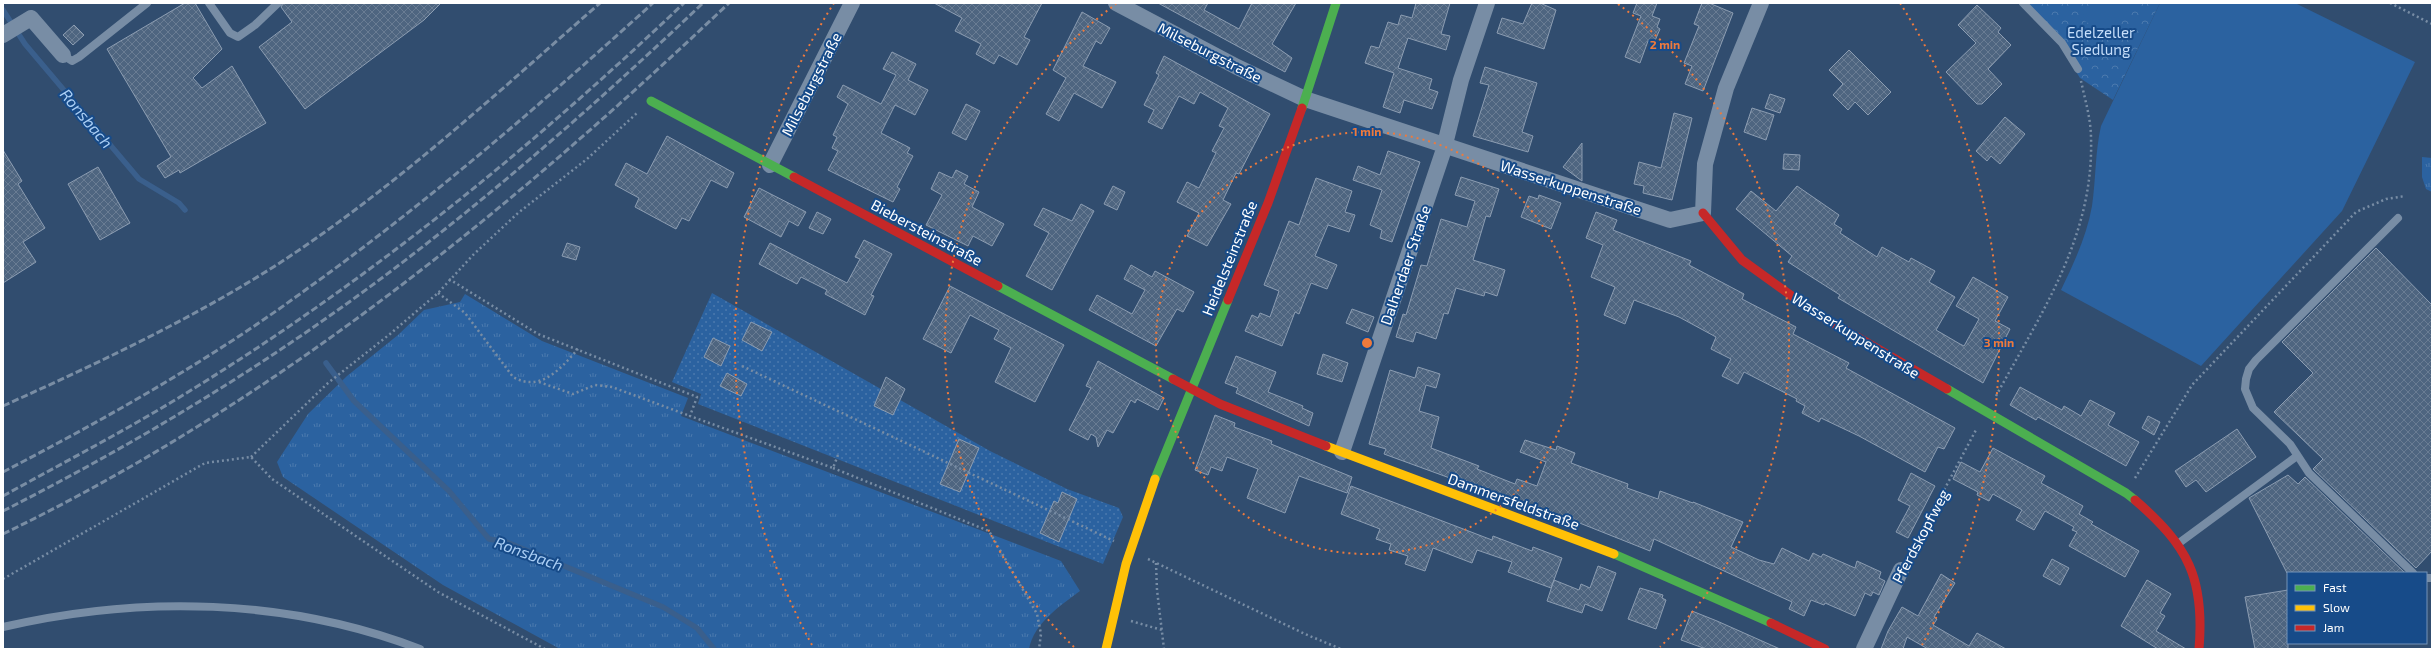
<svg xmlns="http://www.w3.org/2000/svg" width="2435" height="652" font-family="'Exo 2',sans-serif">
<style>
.grass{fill:url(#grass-tufts)}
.forest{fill:url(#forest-crowns)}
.garden{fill:url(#garden-dots)}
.pitch{fill:#2b62a0}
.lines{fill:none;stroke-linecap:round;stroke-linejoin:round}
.stream{stroke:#3a5f8c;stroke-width:5.5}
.building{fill:url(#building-cross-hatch);stroke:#8c9db2}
.path{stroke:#788da5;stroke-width:2.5;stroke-dasharray:2 3;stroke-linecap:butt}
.lane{stroke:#788da5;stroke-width:8}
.street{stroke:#788da5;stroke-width:16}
.fast{stroke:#4caf50;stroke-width:9}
.slow{stroke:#ffc107;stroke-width:9}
.jam{stroke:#c62828;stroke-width:9}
.rail{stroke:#798da4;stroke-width:3;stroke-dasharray:7 3;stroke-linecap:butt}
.ring{fill:none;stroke:#ed7a3d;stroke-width:2;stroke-dasharray:2 4}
.labels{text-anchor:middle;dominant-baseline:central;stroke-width:4;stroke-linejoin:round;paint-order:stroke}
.park-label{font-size:15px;fill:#c6defa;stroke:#174b89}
.street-label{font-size:15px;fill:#fff;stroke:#174b89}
.water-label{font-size:16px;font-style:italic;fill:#abcff5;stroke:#174b89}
.centre{fill:#ed7a3d;stroke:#174b89;stroke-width:2}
.ring-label{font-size:12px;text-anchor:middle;font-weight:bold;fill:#ed7a3d;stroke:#174b89;stroke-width:4;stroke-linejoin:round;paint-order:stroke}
</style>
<defs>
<pattern id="grass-tufts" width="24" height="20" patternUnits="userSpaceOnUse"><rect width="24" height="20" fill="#2b62a0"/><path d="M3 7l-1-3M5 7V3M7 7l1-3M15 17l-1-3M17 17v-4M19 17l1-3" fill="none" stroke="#4b7aae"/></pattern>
<pattern id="forest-crowns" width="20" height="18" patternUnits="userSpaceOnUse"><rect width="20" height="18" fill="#2b62a0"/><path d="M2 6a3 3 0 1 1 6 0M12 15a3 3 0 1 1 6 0" fill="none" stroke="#4b7aae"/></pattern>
<pattern id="garden-dots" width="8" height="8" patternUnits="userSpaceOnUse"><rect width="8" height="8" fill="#2b62a0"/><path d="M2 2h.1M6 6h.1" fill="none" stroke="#4b7aae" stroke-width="1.8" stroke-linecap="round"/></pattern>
<pattern id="building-cross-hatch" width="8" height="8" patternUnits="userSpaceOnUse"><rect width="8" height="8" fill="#4e6580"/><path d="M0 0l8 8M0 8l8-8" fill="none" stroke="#697c93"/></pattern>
</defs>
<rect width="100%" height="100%" fill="#314d6f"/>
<g class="grass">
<polygon points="2422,157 2432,158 2432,192 2426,189 2422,177"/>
<path d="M465,294L542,341L688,398L681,416L1061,561L1080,591C1060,606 1034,623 1029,649H560L443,585L283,477L277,462L308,414L347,376L398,335L424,310L460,302Z"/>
</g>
<polygon class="forest" points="2027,3 2160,3 2113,100 2080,78 2047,25"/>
<polygon class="garden" points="712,293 990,451 1067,489 1119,508 1123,517 1103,564 698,404 701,394 672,382"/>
<g class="pitch">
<polygon points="2092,3 2133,3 2107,37 2081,18"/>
<path d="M2160,3H2295L2415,62L2342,211L2201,366L2061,290C2074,263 2087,235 2092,206C2096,179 2095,152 2101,126Z"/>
</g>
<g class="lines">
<g class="stream">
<polyline points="3,10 25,44 139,179 179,203 185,210"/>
<polyline points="326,363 354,401 449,491 489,539 506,542 663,607 697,628 714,649"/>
</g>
</g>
<g class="building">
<polygon points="185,3 195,3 222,49 193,78 202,88 232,66 266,123 180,173 179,170 165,178 157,166 171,157 107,49"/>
<polygon points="283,3 441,3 424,20 305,109 259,47 292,22 281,7"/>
<polygon points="934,3 1042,3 1024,37 1030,40 1017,65 999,55 994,64 976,54 981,44 955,31 962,18"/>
<polygon points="1158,3 1208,3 1204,10 1239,29 1252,3 1296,3 1272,44 1292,58 1285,72"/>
<polygon points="1416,3 1450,3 1441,34 1450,36 1446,50 1408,38 1398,68 1432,79 1429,89 1438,92 1432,109 1404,100 1400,113 1383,107 1394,73 1365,63 1371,46 1379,48 1388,22 1398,25 1401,15 1412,18"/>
<polygon points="1532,3 1540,3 1556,10 1544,49 1497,33 1502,18 1523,24"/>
<polygon points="1637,3 1657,3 1652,16 1660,19 1657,27 1660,29 1654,43 1648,41 1640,63 1625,57 1641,16 1633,13"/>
<polygon points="1702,3 1709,3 1733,13 1703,91 1685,84 1692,66 1684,63 1699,26 1694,24"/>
<polygon points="1977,5 2001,28 1998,32 2011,45 1988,69 2002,84 1982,104 1977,104 1946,72 1976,43 1958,25"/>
<polygon points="1082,12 1110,28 1101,44 1096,41 1083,66 1116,82 1102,108 1074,93 1059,121 1046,114 1066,78 1053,70"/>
<polygon points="74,25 84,35 73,45 63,35"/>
<polygon points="1849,50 1891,92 1868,115 1855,102 1848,110 1833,95 1843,84 1829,70"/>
<polygon points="892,52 916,64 908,80 928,90 915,115 895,105 881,133 910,148 907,153 913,156 897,187 900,189 893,202 828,170 838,151 832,148 837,137 833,135 848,104 837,97 843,85 881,104 896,75 883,69"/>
<polygon points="1164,56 1270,114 1239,174 1236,173 1223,200 1231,204 1207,246 1187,236 1199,213 1177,202 1187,182 1199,188 1216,153 1212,151 1224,128 1219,126 1228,108 1200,92 1194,104 1179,96 1162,129 1148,122 1154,110 1144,105 1159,75 1156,73"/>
<polygon points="1485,67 1537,83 1522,132 1533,136 1528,152 1473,136 1489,85 1480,83"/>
<polygon points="1770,94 1785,99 1780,113 1765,108"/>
<polygon points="966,104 980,111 966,140 952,133"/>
<polygon points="1752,108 1774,115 1766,140 1744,132"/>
<polygon points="1674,113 1692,118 1672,200 1643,193 1644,186 1634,184 1639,162 1661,168"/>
<polygon points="2005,117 2025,134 2000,164 1991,156 1987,161 1976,151"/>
<polygon points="667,136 734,173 727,188 711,180 689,221 682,218 676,229 635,207 639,198 615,185 626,163 647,174"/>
<polygon points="1582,143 1582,181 1563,167"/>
<polygon points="3,150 22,181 18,184 45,228 23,242 36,262 3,283"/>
<polygon points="1388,151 1420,162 1392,242 1380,238 1382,230 1370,225 1382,190 1353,180 1358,166 1380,175"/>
<polygon points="1784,154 1800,155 1799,170 1783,169"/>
<polygon points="98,167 130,223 100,240 68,184"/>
<polygon points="956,170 968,176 964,184 979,192 972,207 1004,224 992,246 973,236 968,246 926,225 942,195 931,189 939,172 952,178"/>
<polygon points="1461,177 1499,189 1490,217 1486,216 1473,260 1505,270 1497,296 1485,292 1484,296 1456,288 1448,314 1444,313 1436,339 1416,332 1413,342 1396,337 1403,314 1406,315 1421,265 1427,266 1441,219 1467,227 1475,201 1455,195"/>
<polygon points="1316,178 1352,191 1345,212 1355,215 1349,232 1328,225 1315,256 1337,265 1327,289 1311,283 1299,314 1295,312 1282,346 1245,331 1252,315 1258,318 1260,313 1270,317 1279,291 1264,285 1289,221 1299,225"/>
<polygon points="1113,186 1125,192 1117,210 1104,204"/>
<polygon points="1797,186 1839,215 1834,224 1842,229 1840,233 1877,257 1882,247 1909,262 1911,258 1935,271 1929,282 1955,297 1936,330 1960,344 1964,346 1979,319 1956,306 1973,277 2008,297 1995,321 2010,329 1983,383 1838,298 1840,295 1788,262 1792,256 1736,209 1751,191 1776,211"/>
<polygon points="759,188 806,212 798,226 789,221 781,237 744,217"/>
<polygon points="1539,195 1561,203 1551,229 1521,217 1529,196 1538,199"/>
<polygon points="1081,204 1094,211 1052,290 1026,276 1049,233 1034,225 1043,208 1072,221"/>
<polygon points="817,212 831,219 823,234 809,228"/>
<polygon points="1596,212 1617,220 1613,230 1691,261 1689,265 1744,294 1742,299 1796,327 1793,334 1849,363 1846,368 1955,428 1944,449 1938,447 1925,472 1859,436 1821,418 1819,422 1802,413 1805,406 1796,401 1797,399 1744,372 1738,384 1722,376 1731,359 1711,349 1716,337 1679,317 1634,300 1625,324 1604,315 1615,287 1591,277 1603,245 1586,238"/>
<polygon points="864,240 892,254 871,295 874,296 865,315 825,294 827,290 801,277 797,284 759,264 770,243 847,283 860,259 855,257"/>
<polygon points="567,243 580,247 576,260 562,256"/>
<polygon points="2376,248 2432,305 2432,551 2416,568 2313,469 2323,459 2274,412 2313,373 2282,342"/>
<polygon points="1131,265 1152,277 1155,271 1194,292 1183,312 1177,309 1156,346 1089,310 1097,295 1132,314 1145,290 1124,279"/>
<polygon points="950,286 1064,345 1035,402 995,382 1011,348 994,339 999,330 970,315 951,353 923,339"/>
<polygon points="1352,309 1374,317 1368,332 1346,323"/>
<polygon points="751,322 772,332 762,351 742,340"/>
<polygon points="713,338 730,346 721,366 704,357"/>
<polygon points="1323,354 1348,363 1342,382 1317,374"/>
<polygon points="1236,356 1276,372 1268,392 1303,406 1302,408 1313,413 1309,426 1236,393 1238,388 1225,383"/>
<polygon points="1098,361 1164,398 1158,410 1137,399 1135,403 1131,400 1113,433 1107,430 1098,447 1096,437 1091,434 1088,440 1069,430 1091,388 1086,386"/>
<polygon points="1418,367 1440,374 1436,388 1426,385 1419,411 1439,417 1431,448 1479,466 1477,469 1515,484 1517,479 1537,486 1546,462 1520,452 1525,440 1556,450 1557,446 1575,453 1571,463 1628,484 1627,488 1658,499 1660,491 1693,503 1693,502 1743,522 1731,547 1759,560 1774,564 1782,548 1809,561 1813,553 1821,557 1823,554 1855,568 1857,561 1881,572 1879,578 1885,581 1879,595 1873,592 1871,596 1865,593 1855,616 1825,603 1824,605 1811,600 1804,616 1789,609 1792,602 1654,539 1650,551 1567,518 1565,521 1486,492 1487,489 1459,478 1458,481 1384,454 1386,449 1369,444 1390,370 1415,378"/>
<polygon points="727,373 747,384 741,396 720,386"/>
<polygon points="886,377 905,389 893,415 874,406"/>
<polygon points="2020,387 2062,410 2064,406 2081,416 2090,400 2115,413 2108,425 2139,442 2126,466 2038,417 2036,420 2010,405"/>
<polygon points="1215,415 1235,423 1234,427 1272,441 1271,444 1352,477 1347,493 1299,476 1285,513 1247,498 1258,469 1227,457 1222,471 1211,467 1208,475 1195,470"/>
<polygon points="2148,416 2160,422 2154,435 2142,428"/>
<polygon points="2237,429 2256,457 2206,492 2196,480 2186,487 2175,471"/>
<polygon points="959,439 979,448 960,492 940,484"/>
<polygon points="1993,448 2045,476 2041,483 2083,506 2079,514 2093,522 2091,524 2139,551 2125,577 2069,546 2077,532 2072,530 2074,527 2045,511 2034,530 2016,520 2022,510 1993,494 1989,501 1977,495 1978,492 1953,479 1961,462 1980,472"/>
<polygon points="1911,473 1935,486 1908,538 1896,532 1910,506 1898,500"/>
<polygon points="2288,475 2298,484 2305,477 2405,573 2287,573 2249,498"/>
<polygon points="1351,486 1492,540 1493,536 1532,551 1533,547 1562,558 1551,588 1508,572 1512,562 1477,550 1472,563 1433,548 1425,571 1405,564 1408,556 1389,550 1391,544 1376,539 1380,529 1341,514"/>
<polygon points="1062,492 1077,499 1059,542 1040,533 1054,501 1058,503"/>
<polygon points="2052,559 2069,568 2060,585 2043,576"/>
<polygon points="1598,566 1616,573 1602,611 1585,604 1582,613 1547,601 1554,580 1579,590 1581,584 1590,588"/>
<polygon points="1941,574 1955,583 1934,617 1937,619 1933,625 1969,646 1977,633 2006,649 1928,649 1907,637 1903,649 1881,649 1888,631 1902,607 1918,616"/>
<polygon points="2147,580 2171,594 2160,613 2165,616 2156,631 2186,649 2158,649 2121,626"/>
<polygon points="1640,588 1663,595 1662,598 1666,600 1656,629 1628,619"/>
<polygon points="2288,590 2288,649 2255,649 2245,597"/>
<polygon points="1692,611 1717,621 1780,649 1706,649 1681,640"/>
</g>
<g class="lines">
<g class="path">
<polyline points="2390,3 2432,24"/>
<polyline points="449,279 538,334 697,397 690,416 833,468 838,455"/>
<path d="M438,293L465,313L513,377C541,393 561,368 578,349"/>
<polyline points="742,366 1114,541"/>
<polyline points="539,382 573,394 595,385 612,387 690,416"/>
<path d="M1996,396C2041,313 2094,237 2091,138C2091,119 2085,100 2081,81"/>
<polyline points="251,457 328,383 390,334 438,293 473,255 518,213 587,159 637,113"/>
<polyline points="833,468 989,531 1037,614 1041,634 1039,649"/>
<polyline points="2135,478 2192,385 2356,212 2386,199 2405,196"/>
<polyline points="1909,556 1977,428"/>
<polyline points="1148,559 1305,634 1341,649"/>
<polyline points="1156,563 1157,590 1164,649"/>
<polyline points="3,579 205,463 251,457 272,479 438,592 545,649"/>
<polyline points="1131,621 1162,630"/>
</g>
<g class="lane">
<polyline points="209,3 230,33 238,37 255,25 278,3"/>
<polyline points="2023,3 2062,43 2078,69"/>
<polyline points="63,55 72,61 79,57 147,3"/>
<polyline points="2398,218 2256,360 2249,369 2246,379 2245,389 2253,408 2290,444 2309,473 2413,573"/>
<polyline points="2179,543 2297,456"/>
<polyline points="2426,578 2432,578"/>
<path d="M3,627C140,595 287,598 420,649"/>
</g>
<g class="street">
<polyline points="1116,3 1237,67 1305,99 1670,220 1703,213 1705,164 1726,88 1761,3"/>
<polyline points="3,35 31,18 63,55"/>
<polyline points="770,165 852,3"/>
<polyline points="1342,452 1443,152 1461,80 1487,3"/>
<polyline points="1864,649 1901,570"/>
</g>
<g class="fast">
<polyline points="651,101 794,177"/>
<polyline points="1302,108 1336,3"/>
<polyline points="998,286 1173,379"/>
<polyline points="1947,389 2126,493 2135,500"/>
<polyline points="1155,479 1228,300"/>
<polyline points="1614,554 1771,623"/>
</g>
<g class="slow">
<polyline points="1326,446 1614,554"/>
<polyline points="1106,649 1126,564 1155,479"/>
</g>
<g class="jam">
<polyline points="794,177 998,286"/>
<polyline points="1703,213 1742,260 1814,312 1947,389"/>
<polyline points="1228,300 1268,203 1302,108"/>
<polyline points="1173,379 1220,404 1326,446"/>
<path d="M2135,500C2188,546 2205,578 2199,649"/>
<polyline points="1771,623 1825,649"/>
</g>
<g class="rail">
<path d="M3,406C96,364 188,321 275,266C391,191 496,94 600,3"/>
<path d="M3,472C107,418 210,360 304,291C427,203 541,104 653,3"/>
<path d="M3,496C59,465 115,436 170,403C356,291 527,152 684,3"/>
<path d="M3,511C141,441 276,359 399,265C505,184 606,95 703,3"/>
<path d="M3,534C276,402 510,210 729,3"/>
</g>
</g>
<g class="ring">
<circle cx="1367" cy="343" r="211"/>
<path d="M1074 647A422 422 0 0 1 1116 4M1618 4A422 422 0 0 1 1660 647"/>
<path d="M812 645A632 632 0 0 1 834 3M1900 3A632 632 0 0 1 1922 645"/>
</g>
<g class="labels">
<g class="park-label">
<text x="2101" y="32">Edelzeller<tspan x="2101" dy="17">Siedlung</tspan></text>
</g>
<g class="street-label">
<text transform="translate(1210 52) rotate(27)">Milseburgstraße</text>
<text transform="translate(811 84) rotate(-63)">Milseburgstraße</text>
<text transform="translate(1571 187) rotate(18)">Wasserkuppenstraße</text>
<text transform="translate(927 232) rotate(28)">Biebersteinstraße</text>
<text transform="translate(1229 258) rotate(-68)">Heidelsteinstraße</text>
<text transform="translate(1405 265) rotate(-71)">Dalherdaer Straße</text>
<text transform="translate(1856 335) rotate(32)">Wasserkuppenstraße</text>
<text transform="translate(1514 501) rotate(20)">Dammersfeldstraße</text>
<text transform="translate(1920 536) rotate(-62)">Pferdskopfweg</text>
</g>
<g class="water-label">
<text transform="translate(87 118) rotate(50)">Ronsbach</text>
<text transform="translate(529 553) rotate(20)">Ronsbach</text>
</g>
</g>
<circle cx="1367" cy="343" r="6" class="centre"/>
<g class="ring-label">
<text x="1665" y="49">2 min</text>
<text x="1367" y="136">1 min</text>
<text x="1999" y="347">3 min</text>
</g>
<rect width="2435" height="652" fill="none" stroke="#ffffff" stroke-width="8"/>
<rect x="2287" y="572" width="140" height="72" fill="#174b89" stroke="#7493b8"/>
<rect x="2295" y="585" width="20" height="6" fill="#4caf50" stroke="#7493b8"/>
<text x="2323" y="592" font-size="12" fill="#ffffff">Fast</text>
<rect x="2295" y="605" width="20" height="6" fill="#ffc107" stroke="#7493b8"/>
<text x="2323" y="612" font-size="12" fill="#ffffff">Slow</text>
<rect x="2295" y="625" width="20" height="6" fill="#c62828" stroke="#7493b8"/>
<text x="2323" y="632" font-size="12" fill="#ffffff">Jam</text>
</svg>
